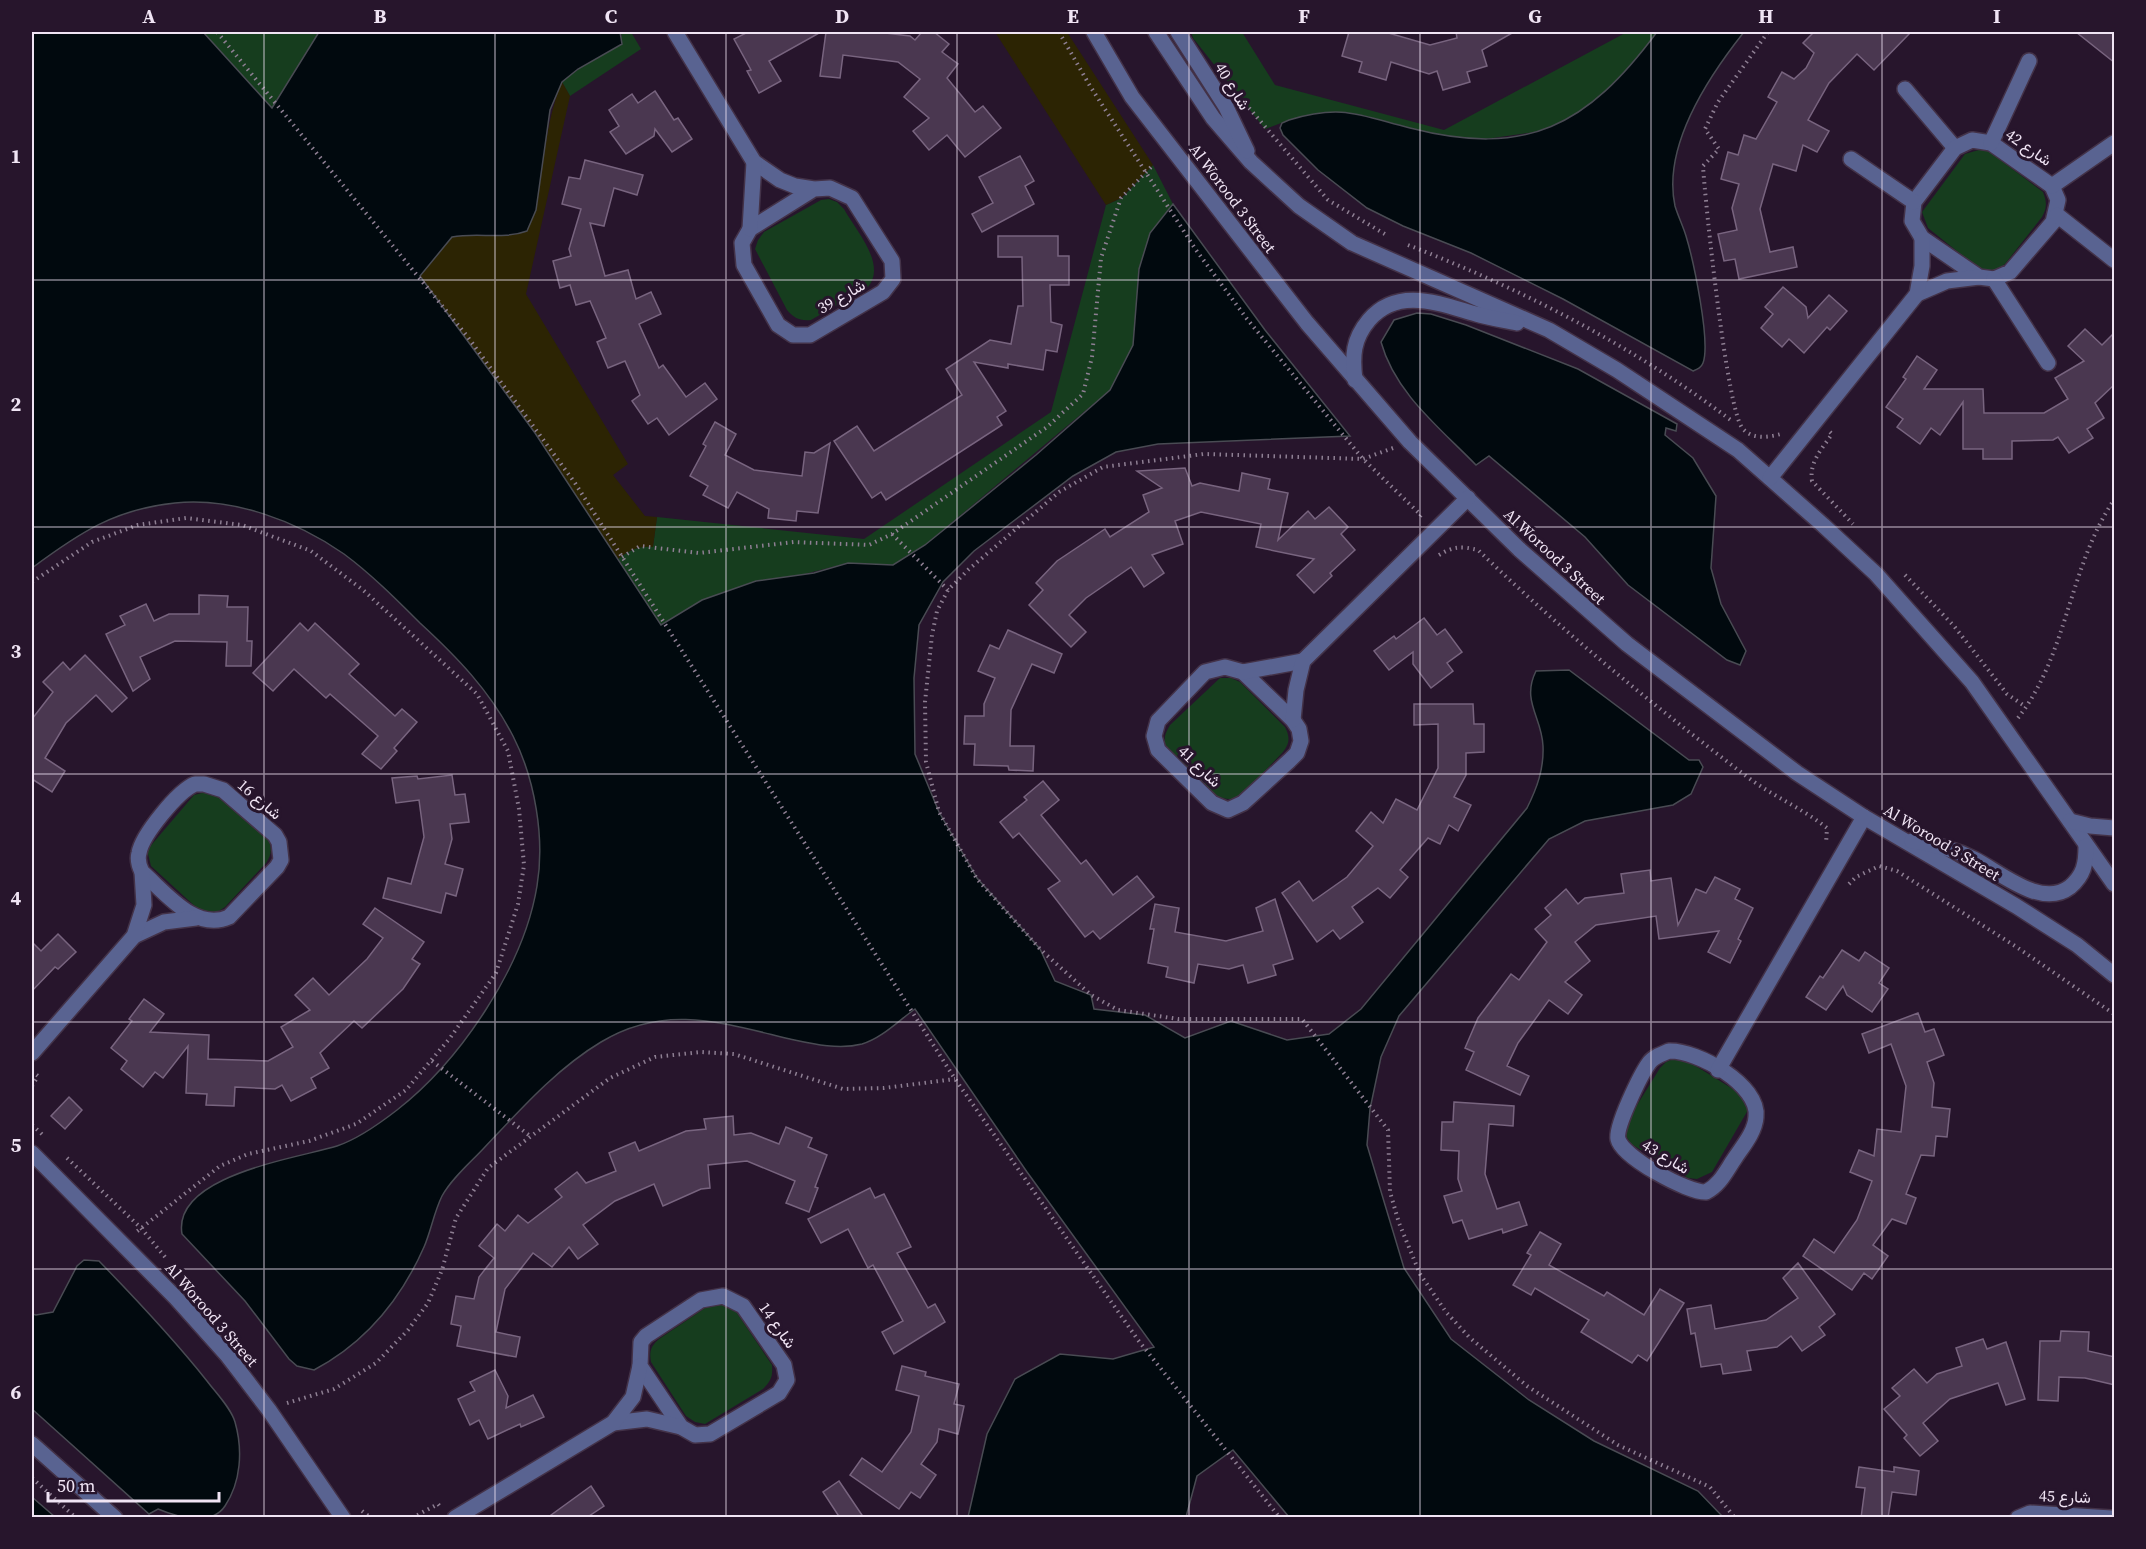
<svg xmlns="http://www.w3.org/2000/svg" width="2146" height="1549" font-family="'Source Serif 4',Vazirmatn,serif">
<style>
.green{fill:#163d1e}
.sand{fill:#2c2403}
.water{fill:#01090e;stroke:#494b53;stroke-width:1.5}
.building{fill:#4a3750;stroke:#78647f;stroke-width:1.5}
.lines{fill:none;stroke-linecap:round;stroke-linejoin:round}
.minor-casing{stroke:#433248;stroke-width:18}
.path{stroke:#8e7f93;stroke-width:4;stroke-dasharray:1.5 4.5;stroke-linecap:butt}
.minor{stroke:#596391;stroke-width:15}
.grid{fill:none;stroke:#f0e4f4;stroke-width:1.5;stroke-opacity:0.55}
.labels{text-anchor:middle;dominant-baseline:central;stroke-width:6;stroke-linejoin:round;paint-order:stroke}
.street-label{font-size:16px;fill:#f0e4f4;stroke:#27152c}
.neatline{fill:none;stroke:#f0e4f4;stroke-width:2}
.grid-label{font-size:20px;text-anchor:middle;font-weight:bold;fill:#f0e4f4}
</style>
<rect width="100%" height="100%" fill="#27152c"/>
<g class="green">
<polygon points="203,32 319,32 272,108"/>
<polygon points="620,32 631,32 641,49 570,96 562,82 622,36"/>
<polygon points="1191,32 1242,32 1275,85 1444,130 1627,32 1657,32 1625,74 1590,104 1570,119 1535,132 1479,140 1448,138 1373,118 1289,120 1265,129 1193,38"/>
<path d="M1982,149L1990,152L2043,192C2047,202 2047,208 2042,217L2005,264C1996,271 1989,272 1978,268L1928,228L1922,212L1965,154Z"/>
<path d="M1153,165L1173,204L1150,233L1139,269L1133,345L1110,390L925,545L893,565L848,563L702,600L661,625L618,559C630,550 637,546 653,546L657,517L864,539L1051,412L1106,205L1122,198Z"/>
<path d="M829,199L837,202L844,209C856,231 887,264 868,287L811,320C799,321 794,318 787,310L755,249L758,240L764,232L821,200Z"/>
<path d="M1220,678H1231L1240,682L1285,727C1290,737 1290,743 1283,752L1240,797C1211,808 1186,768 1167,750C1163,740 1164,735 1170,725Z"/>
<path d="M210,791L219,794L268,838C272,849 272,854 266,863L225,907C216,914 209,914 199,910L151,866L147,850L194,795Z"/>
<polygon points="1676,1058 1686,1060 1741,1094 1748,1110 1712,1172 1697,1179 1688,1178 1631,1144 1626,1136 1629,1118 1660,1068 1666,1062"/>
<path d="M720,1303L735,1310L772,1365C773,1376 771,1381 763,1389L705,1424L695,1422L686,1416L651,1362C649,1351 651,1346 659,1339L711,1304Z"/>
</g>
<g class="sand">
<polygon points="995,32 1067,32 1153,165 1121,198 1106,205"/>
<path d="M562,82L570,96L526,294L628,464L613,475L645,516L657,517L653,547C637,546 630,550 618,559L535,433L420,276L452,237C478,232 503,240 527,231C546,182 541,132 562,82Z"/>
</g>
<g class="water">
<path d="M32,32H203L272,108L319,32H620L622,44L578,69L562,82L550,110L536,210L527,231C503,240 478,232 452,237L420,276L535,433L661,625L702,600L756,581L814,573L848,563L893,565L925,545L1036,455L1110,390L1133,345L1139,269L1150,233L1173,204L1265,330L1350,436L1158,444L1116,452L1073,476L974,551L943,582L919,625L914,678L915,754L939,812L977,878L1040,949L1055,981L1091,995L1094,1009L1145,1015L1185,1038L1231,1021L1287,1040L1329,1034L1361,1009L1527,808C1537,788 1544,769 1543,746C1542,717 1521,701 1536,671L1569,670L1689,760H1699L1703,767L1691,794L1673,805L1585,821L1549,839L1399,1016L1381,1057L1370,1109L1367,1145L1404,1268L1451,1339L1529,1400L1594,1441L1698,1491L1723,1517H1289L1233,1450L1197,1476L1186,1517H968L987,1434L1015,1379L1060,1354L1113,1359L1154,1347L1027,1172L915,1009C898,1021 882,1038 862,1044C839,1050 813,1044 790,1039C723,1023 665,1003 601,1042C556,1069 520,1110 484,1148C470,1163 452,1178 442,1196C434,1212 431,1231 424,1247C401,1299 365,1343 314,1370L297,1366L289,1359L245,1301L182,1234C172,1175 299,1158 337,1146C358,1139 379,1124 397,1110C461,1060 524,966 537,886C545,838 535,779 513,736C490,691 457,657 420,623C396,599 371,574 344,554C297,521 233,497 175,503C115,509 79,533 32,568Z"/>
<path d="M1657,32H1744C1709,76 1662,146 1675,206C1678,216 1683,226 1686,236C1693,259 1711,342 1703,363C1701,368 1698,369 1693,371L1563,299L1471,253L1403,226L1367,208L1318,170L1283,135L1280,128L1282,123L1289,120C1342,104 1359,115 1410,128C1527,158 1587,126 1657,32Z"/>
<path d="M1417,313L1431,314L1466,325L1578,369L1677,424L1676,431L1666,428L1665,435L1693,458L1716,496L1711,568L1721,604L1746,651L1740,665L1727,660L1628,585L1585,537L1489,456L1476,465C1440,428 1395,393 1381,342L1394,320Z"/>
<path d="M84,1260L99,1261C137,1300 173,1338 207,1381C216,1393 231,1408 235,1422C243,1450 241,1482 225,1506C211,1527 177,1517 158,1509L149,1514L32,1409V1314L36,1315L53,1312L77,1266Z"/>
<polygon points="32,1497 55,1517 32,1517"/>
</g>
<g class="building">
<polygon points="748,32 821,32 769,61 781,81 759,93 747,71 751,70 734,39"/>
<polygon points="826,32 877,32 910,36 915,40 922,32 934,32 949,44 942,52 958,64 947,78 975,112 983,106 1001,128 965,157 947,135 929,150 913,131 929,118 904,97 920,79 898,62 843,55 840,78 820,76"/>
<polygon points="1349,32 1385,32 1430,45 1457,38 1456,32 1514,32 1482,50 1487,66 1467,72 1470,82 1443,90 1437,71 1429,74 1391,62 1386,80 1359,72 1362,62 1342,56"/>
<polygon points="1814,32 1911,32 1874,70 1857,54 1829,83 1808,120 1829,131 1817,152 1803,145 1796,171 1773,164 1760,209 1770,252 1793,247 1797,267 1739,279 1735,259 1724,261 1718,234 1737,230 1732,208 1739,184 1721,179 1728,152 1738,155 1744,135 1756,139 1777,102 1768,97 1782,72 1794,79 1806,68 1814,53 1803,43"/>
<polygon points="2076,32 2115,32 2115,63"/>
<polygon points="655,91 674,120 678,118 692,139 672,152 655,129 654,136 626,154 610,132 619,126 609,110 632,94 638,103"/>
<polygon points="1020,156 1034,181 1025,186 1034,204 982,232 972,214 993,203 979,177"/>
<polygon points="585,160 643,175 637,195 614,188 604,226 590,223 605,276 628,270 636,299 651,292 661,314 639,324 659,368 663,365 686,397 705,383 717,399 669,435 657,418 648,424 632,401 640,395 625,361 608,368 597,342 606,338 590,301 576,305 570,285 560,288 553,261 571,256 569,249 581,209 562,204 569,177 580,179"/>
<polygon points="998,236 1058,236 1058,256 1069,256 1069,285 1050,285 1051,322 1062,325 1057,352 1046,350 1043,370 1008,364 1008,368 974,362 1006,411 997,417 1002,425 886,500 881,492 872,498 834,441 857,426 874,451 962,395 946,369 990,340 1011,344 1018,306 1023,306 1022,257 998,257"/>
<polygon points="1783,287 1806,307 1808,318 1829,295 1847,311 1830,330 1827,327 1804,353 1789,339 1782,347 1761,328 1773,314 1765,307"/>
<polygon points="2085,329 2102,345 2115,332 2115,384 2095,403 2104,418 2087,429 2093,438 2069,453 2058,437 2053,440 2012,441 2012,459 1983,459 1983,449 1963,449 1963,402 1940,435 1931,428 1920,444 1897,427 1903,419 1886,407 1906,379 1903,377 1917,356 1937,370 1924,389 1983,389 1984,413 2044,413 2068,399 2055,378 2084,361 2068,346"/>
<polygon points="715,422 736,434 725,455 754,470 802,476 805,452 814,453 830,443 818,513 797,511 796,521 768,518 769,509 737,492 728,508 703,495 708,486 690,476 706,446 703,444"/>
<polygon points="1185,468 1192,486 1200,483 1239,491 1242,473 1270,479 1268,489 1288,493 1278,540 1308,511 1315,519 1329,507 1348,527 1341,534 1355,550 1330,573 1332,576 1314,593 1297,575 1314,559 1256,547 1261,524 1201,512 1175,521 1183,544 1152,555 1164,573 1144,587 1131,567 1086,598 1069,615 1086,632 1071,647 1029,605 1043,590 1036,583 1057,561 1105,529 1110,537 1149,512 1143,495 1162,488 1137,471"/>
<polygon points="199,595 228,596 227,607 248,607 247,641 252,641 251,666 226,666 227,642 175,641 140,657 150,679 133,691 106,634 125,625 120,616 146,604 154,621 169,614 199,614"/>
<polygon points="1424,618 1437,635 1445,629 1462,652 1447,663 1453,671 1431,688 1413,664 1413,652 1389,670 1374,651 1394,636 1396,639"/>
<polygon points="300,623 308,631 315,623 359,664 349,674 395,716 402,709 417,722 394,748 397,751 381,769 362,754 378,736 330,694 326,698 294,669 273,691 253,673"/>
<polygon points="1008,630 1062,654 1054,673 1032,664 1011,710 1010,746 1034,746 1033,771 1009,770 1008,766 974,765 975,744 964,744 965,716 984,716 984,704 995,678 978,671 990,645 999,649"/>
<polygon points="85,655 127,698 112,712 96,695 66,723 45,758 65,771 52,792 32,779 32,719 53,692 43,682 63,662 70,670"/>
<polygon points="1414,704 1473,704 1474,724 1484,724 1484,752 1466,753 1466,775 1454,797 1471,805 1458,831 1449,825 1440,844 1428,838 1400,870 1408,877 1390,898 1378,888 1352,907 1363,922 1340,939 1333,930 1317,942 1282,893 1299,881 1313,901 1347,877 1373,846 1356,831 1371,812 1383,823 1396,799 1417,810 1438,768 1438,724 1414,725"/>
<polygon points="452,775 455,795 465,794 469,822 450,824 452,839 445,864 463,869 456,896 446,893 441,913 383,898 388,878 411,884 424,837 419,800 396,803 392,778 417,776 418,779"/>
<polygon points="1043,781 1059,800 1041,815 1081,864 1086,860 1113,895 1137,876 1154,897 1100,939 1093,931 1085,937 1048,889 1060,881 1019,833 1013,838 1000,822 1027,800 1024,797"/>
<polygon points="1650,870 1651,881 1671,878 1678,925 1696,889 1706,893 1715,877 1740,889 1735,899 1753,908 1738,939 1741,941 1730,963 1708,952 1719,931 1659,939 1656,916 1596,925 1575,942 1590,961 1565,982 1582,995 1568,1014 1549,1000 1518,1043 1507,1066 1529,1076 1520,1095 1466,1070 1474,1052 1465,1048 1478,1018 1511,974 1519,980 1547,942 1535,929 1551,915 1545,908 1566,889 1578,904 1585,898 1624,893 1621,874"/>
<polygon points="1275,899 1293,959 1273,965 1276,975 1248,983 1243,965 1229,969 1198,964 1194,983 1166,977 1168,967 1148,963 1154,929 1150,929 1155,904 1179,908 1175,932 1226,941 1263,931 1256,908"/>
<polygon points="375,908 424,942 412,959 420,964 403,989 362,1028 354,1021 320,1053 329,1068 311,1078 316,1088 291,1101 282,1085 275,1089 235,1087 234,1106 206,1105 207,1094 186,1093 188,1046 163,1078 155,1072 143,1087 121,1069 127,1061 111,1048 132,1021 129,1019 144,999 164,1014 150,1032 209,1035 208,1059 268,1061 293,1047 281,1027 310,1010 295,995 313,978 329,995 367,959 383,938 363,924"/>
<polygon points="58,934 76,952 58,969 55,967 32,991 32,942 41,951"/>
<polygon points="1842,950 1859,961 1865,952 1889,968 1879,983 1888,989 1872,1012 1847,995 1843,986 1826,1010 1806,997 1820,976 1823,978"/>
<polygon points="1918,1013 1925,1032 1934,1029 1944,1055 1927,1062 1934,1083 1932,1107 1950,1109 1947,1137 1936,1136 1934,1156 1921,1155 1906,1194 1916,1198 1906,1224 1892,1219 1873,1245 1888,1256 1872,1279 1864,1273 1852,1290 1803,1256 1814,1239 1834,1253 1857,1220 1872,1181 1850,1172 1859,1150 1874,1156 1877,1129 1901,1132 1906,1086 1891,1044 1869,1053 1862,1034"/>
<polygon points="69,1097 82,1110 65,1129 51,1116"/>
<polygon points="1454,1102 1514,1106 1513,1126 1489,1124 1485,1174 1497,1209 1519,1202 1527,1225 1503,1233 1502,1229 1469,1239 1462,1220 1453,1223 1444,1196 1462,1191 1458,1179 1459,1151 1441,1150 1442,1122 1453,1122"/>
<polygon points="733,1116 734,1135 751,1133 779,1144 786,1127 812,1138 808,1147 827,1155 815,1187 818,1188 809,1212 786,1203 795,1181 747,1161 708,1165 710,1188 701,1189 663,1206 654,1184 615,1201 583,1225 598,1244 578,1259 569,1247 552,1267 533,1253 505,1289 496,1332 520,1337 516,1357 457,1346 461,1326 451,1324 456,1296 474,1299 479,1277 494,1258 479,1246 497,1224 505,1231 518,1215 528,1223 562,1197 555,1189 577,1172 586,1183 616,1171 609,1153 635,1142 639,1151 686,1131 706,1129 704,1119"/>
<polygon points="870,1188 875,1198 884,1194 911,1247 897,1253 928,1308 935,1304 945,1322 894,1354 882,1332 903,1321 873,1265 868,1268 848,1229 821,1243 808,1219"/>
<polygon points="1540,1232 1561,1244 1549,1265 1604,1296 1607,1292 1644,1315 1660,1289 1684,1303 1647,1361 1638,1355 1632,1363 1581,1332 1589,1320 1535,1288 1531,1295 1513,1285 1531,1255 1527,1253"/>
<polygon points="1798,1263 1835,1314 1819,1327 1825,1335 1802,1351 1791,1336 1777,1347 1747,1351 1751,1370 1723,1374 1721,1364 1701,1367 1695,1333 1691,1334 1687,1309 1711,1305 1715,1329 1766,1320 1798,1298 1783,1278"/>
<polygon points="2061,1331 2089,1332 2088,1351 2115,1357 2115,1385 2085,1378 2059,1377 2058,1401 2038,1400 2040,1341 2060,1341"/>
<polygon points="1983,1339 1987,1349 2006,1342 2025,1399 2006,1405 1998,1383 1950,1399 1923,1423 1938,1441 1920,1456 1904,1438 1907,1435 1884,1409 1900,1396 1892,1388 1914,1369 1927,1383 1937,1374 1962,1366 1956,1348"/>
<polygon points="902,1366 926,1372 925,1376 959,1384 954,1404 964,1406 958,1434 939,1429 937,1442 921,1464 936,1475 920,1498 911,1492 899,1509 850,1475 862,1458 882,1472 911,1432 919,1396 896,1390"/>
<polygon points="495,1370 508,1396 506,1408 533,1395 544,1417 521,1427 520,1424 488,1439 479,1420 470,1425 458,1399 475,1391 470,1382"/>
<polygon points="1859,1467 1894,1472 1894,1467 1919,1471 1916,1495 1892,1492 1888,1518 1861,1518 1865,1488 1856,1487"/>
<polygon points="839,1481 864,1518 840,1518 823,1492"/>
<polygon points="591,1486 604,1506 586,1518 547,1518"/>
</g>
<g class="lines">
<g class="minor-casing">
<g id="minor">
<polyline points="675,32 754,162 780,180 795,186 814,189 830,188 852,198 892,261 893,279 883,292 810,335 793,335 778,325 744,265 742,243 750,229 814,189"/>
<polyline points="1094,32 1132,97 1307,323 1410,442 1519,549 1627,644 1797,773 1864,817 2016,906 2077,945 2114,975"/>
<polyline points="1156,32 1213,118 1251,162 1299,206 1352,243 1549,330 1617,370 1738,450 1823,525 1876,574 1972,682 2114,884"/>
<polyline points="1178,32 1226,107 1247,151"/>
<polyline points="1905,89 1955,148"/>
<polygon points="1972,140 1991,143 2052,186 2058,200 2053,222 2010,272 1994,279 1979,277 1922,238 1912,221 1914,202 1955,148"/>
<polyline points="1991,143 2029,61"/>
<polyline points="1851,159 1914,202"/>
<polyline points="2052,186 2114,143"/>
<polyline points="2057,215 2114,260"/>
<polyline points="750,229 754,162"/>
<polyline points="1994,279 2048,363"/>
<polyline points="1917,294 1947,281 1979,277"/>
<path d="M1355,380C1352,356 1353,339 1369,320C1398,286 1440,304 1476,314C1489,318 1503,320 1517,323"/>
<polyline points="1770,478 1917,294 1922,266 1922,238"/>
<polygon points="1225,667 1243,672 1293,720 1299,729 1301,741 1297,753 1289,761 1243,803 1228,810 1212,803 1158,750 1154,736 1158,721 1205,672"/>
<polyline points="1243,672 1303,661"/>
<polyline points="1293,720 1296,690 1303,661 1468,498"/>
<path d="M195,784H204L223,790L275,835L279,842L281,860L277,867L229,917C195,932 165,892 142,872C139,866 137,860 139,853C142,835 178,791 195,784Z"/>
<polyline points="2070,821 2090,826 2114,828"/>
<path d="M1912,841C1934,844 1954,849 1974,859C2000,872 2041,909 2070,887C2084,875 2086,864 2086,846"/>
<polyline points="134,936 164,922 196,918"/>
<path d="M1669,1051C1697,1050 1760,1085 1756,1117C1755,1132 1743,1146 1735,1158C1726,1171 1720,1185 1706,1192C1688,1193 1622,1157 1618,1139C1615,1127 1641,1074 1649,1063C1653,1057 1662,1054 1669,1051Z"/>
<polyline points="32,1053 134,936 144,905 142,872"/>
<polyline points="1718,1070 1864,817"/>
<polyline points="32,1153 176,1298 227,1355 269,1410 343,1518"/>
<polygon points="723,1296 743,1306 784,1365 787,1380 779,1393 710,1434 695,1435 681,1427 640,1366 641,1342 646,1336 701,1300"/>
<polyline points="613,1423 647,1419 681,1427"/>
<polyline points="32,1444 115,1518"/>
<polyline points="455,1518 613,1423 633,1397 640,1366"/>
<polyline points="2018,1518 2030,1513 2111,1518"/>
</g>
</g>
<g class="path">
<polyline points="217,32 467,336 575,483 955,1079 1138,1340 1280,1518"/>
<polyline points="1059,32 1090,86 1196,250 1247,319 1363,459 1421,515 1418,519"/>
<path d="M1768,32L1718,102L1705,129L1719,149L1703,166C1705,200 1727,413 1743,429C1753,440 1769,437 1781,434"/>
<polyline points="1249,108 1328,200 1388,236"/>
<path d="M1408,245C1524,290 1633,346 1732,421"/>
<path d="M1830,432L1832,434C1822,449 1809,462 1812,481L1853,524"/>
<polyline points="1393,448 1363,459 1204,454 1103,467 1059,492 968,570 948,590 937,611 932,635 925,702 926,762 939,812 977,879 1040,949 1091,995 1118,1010 1178,1019 1302,1019 1388,1130 1390,1192 1399,1223 1420,1274 1446,1312 1469,1337 1527,1386 1618,1445 1710,1487 1735,1518"/>
<polyline points="892,534 948,590"/>
<path d="M1439,555C1454,546 1461,546 1478,550C1562,631 1653,705 1746,776C1772,796 1802,808 1827,828L1826,844"/>
<polyline points="622,557 640,546 699,553 794,542 869,545 892,534 1047,427 1083,394 1092,357 1101,258 1121,198 1153,165"/>
<polyline points="1905,575 1954,626 2007,694 2026,707"/>
<polyline points="32,582 92,542 138,525 186,518 242,525 311,551 363,590 477,694 508,751 519,809 524,865 518,904 496,973 450,1038 406,1090 356,1124 309,1141 248,1154 220,1166 135,1233"/>
<path d="M2018,718C2068,654 2069,566 2114,500"/>
<polyline points="1849,884 1856,877 1879,866 1897,871 2015,946 2114,1014"/>
<polyline points="432,1061 530,1136"/>
<polyline points="32,1086 38,1076 33,1072"/>
<polyline points="32,1125 44,1136"/>
<polyline points="67,1158 141,1228 165,1257"/>
<polyline points="287,1403 334,1389 376,1363 408,1330 428,1303 442,1270 456,1218 488,1168 610,1078 655,1057 701,1052 734,1054 843,1089 884,1088 955,1079"/>
<polyline points="32,1478 76,1518"/>
<polyline points="362,1511 371,1518"/>
<polyline points="412,1518 438,1504 442,1509"/>
</g>
<use href="#minor" class="minor"/>
</g>
<path class="grid" d="M264,32V1518M495,32V1518M726,32V1518M957,32V1518M1189,32V1518M1420,32V1518M1651,32V1518M1882,32V1518M32,280H2114M32,527H2114M32,774H2114M32,1022H2114M32,1269H2114"/>
<g class="labels">
<g class="street-label">
<text transform="translate(1233 86) rotate(59)">شارع 40</text>
<text transform="translate(2029 147) rotate(35)">شارع 42</text>
<text transform="translate(1233 198) rotate(53)">Al Worood 3 Street</text>
<text transform="translate(841 296) rotate(-30)">شارع 39</text>
<text transform="translate(1555 556) rotate(43)">Al Worood 3 Street</text>
<text transform="translate(1200 766) rotate(44)">شارع 41</text>
<text transform="translate(260 799) rotate(41)">شارع 16</text>
<text transform="translate(1942 842) rotate(31)">Al Worood 3 Street</text>
<text transform="translate(1666 1156) rotate(31)">شارع 43</text>
<text transform="translate(212 1314) rotate(49)">Al Worood 3 Street</text>
<text transform="translate(778 1325) rotate(55)">شارع 14</text>
<text transform="translate(2065 1496) rotate(2)">شارع 45</text>
</g>
</g>
<rect width="2146" height="1549" fill="none" stroke="#27152c" stroke-width="66"/>
<path d="M48 1492v9h171v-9" fill="none" stroke="#f0e4f4" stroke-width="3"/>
<text x="57" y="1492" font-size="18" fill="#f0e4f4" stroke="#27152c" stroke-width="4.5" paint-order="stroke">50 m</text>
<rect x="33" y="33" width="2080" height="1483" class="neatline"/>
<g class="grid-label">
<text x="149" y="23">A</text>
<text x="380" y="23">B</text>
<text x="611" y="23">C</text>
<text x="842" y="23">D</text>
<text x="1073" y="23">E</text>
<text x="1304" y="23">F</text>
<text x="1535" y="23">G</text>
<text x="1766" y="23">H</text>
<text x="1997" y="23">I</text>
<text x="16" y="163">1</text>
<text x="16" y="411">2</text>
<text x="16" y="658">3</text>
<text x="16" y="905">4</text>
<text x="16" y="1152">5</text>
<text x="16" y="1399">6</text>
</g>
</svg>
